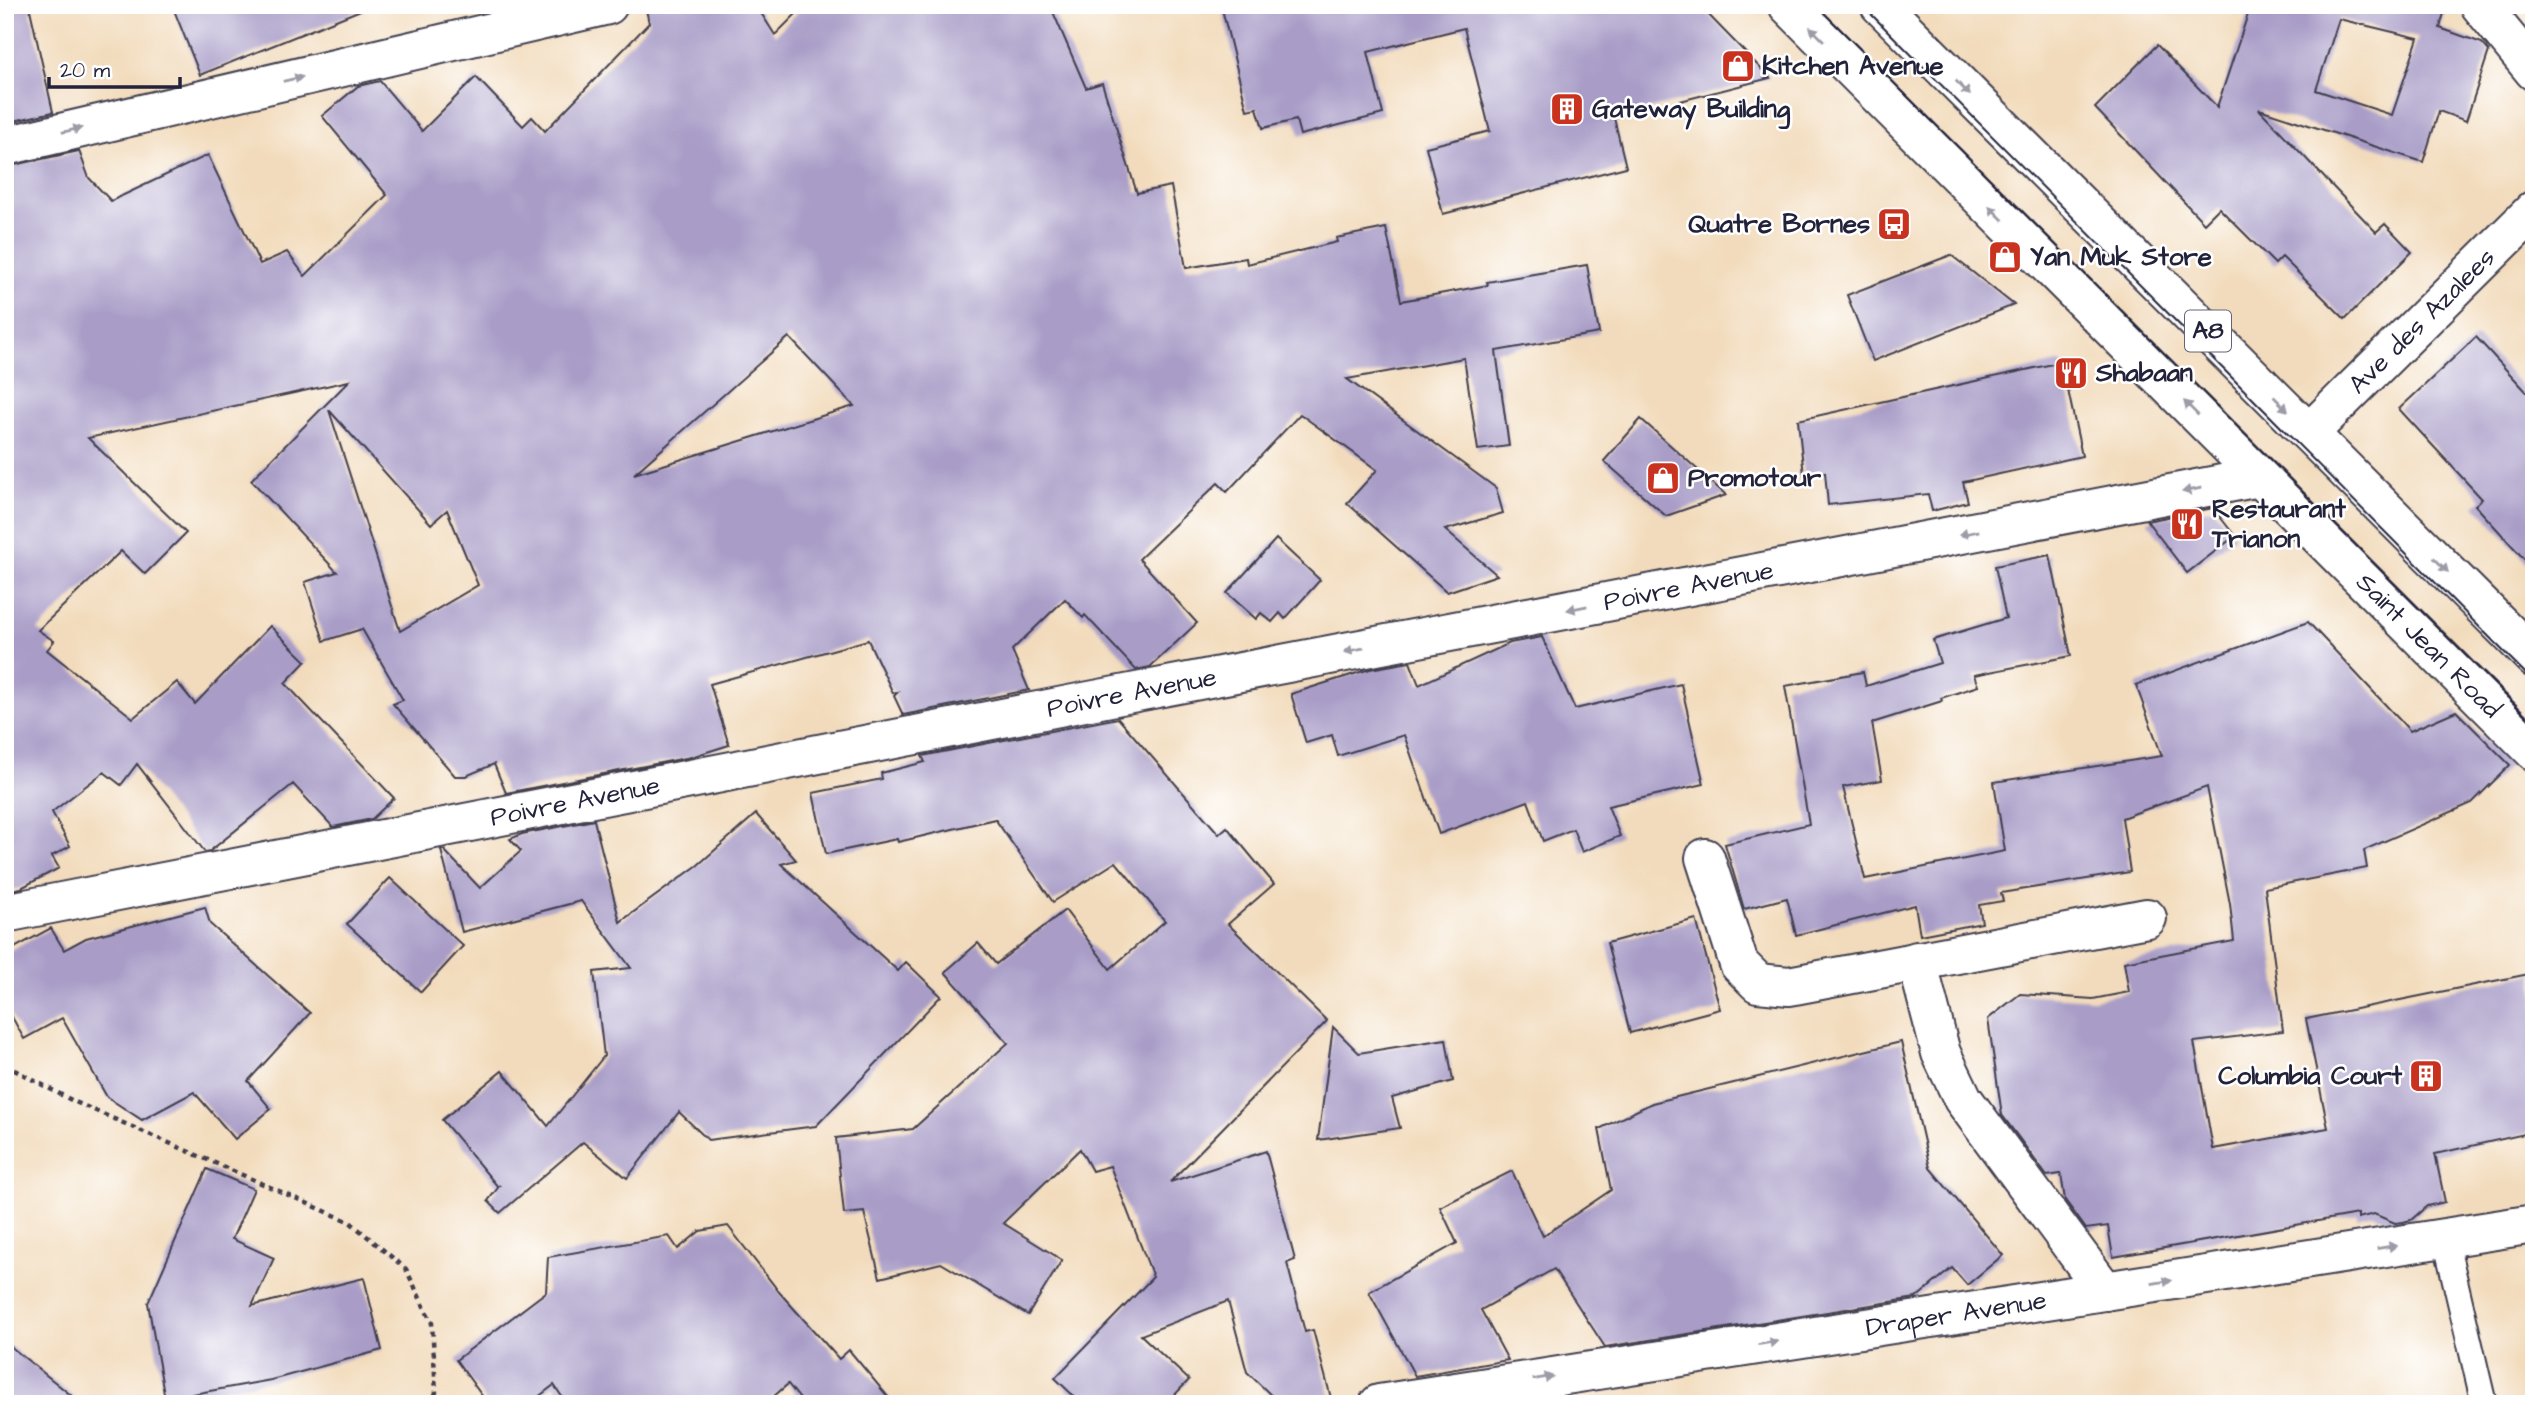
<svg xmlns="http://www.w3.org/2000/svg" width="2539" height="1409" font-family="'Architects Daughter',sans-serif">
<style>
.building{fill:#a99dc7;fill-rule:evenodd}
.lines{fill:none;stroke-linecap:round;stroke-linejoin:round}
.lane-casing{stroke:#413e4e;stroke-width:28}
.street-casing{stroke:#413e4e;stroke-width:42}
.primary-casing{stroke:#413e4e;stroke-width:42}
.path{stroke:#413e4e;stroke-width:4.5;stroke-dasharray:5 5;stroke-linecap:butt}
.lane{stroke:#fff;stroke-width:24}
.street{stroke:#fff;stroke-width:38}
.primary{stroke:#fff;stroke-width:38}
.tram{stroke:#22223b;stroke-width:2}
.oneway{fill:#9c9ca7}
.labels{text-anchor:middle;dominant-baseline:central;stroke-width:5;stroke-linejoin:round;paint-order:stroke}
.shield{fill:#fff;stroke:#646476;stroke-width:2}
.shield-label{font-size:24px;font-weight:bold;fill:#22223b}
.poi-label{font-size:26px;font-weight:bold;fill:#22223b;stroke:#fff;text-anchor:start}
.street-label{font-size:26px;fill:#22223b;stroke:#fff}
</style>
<rect width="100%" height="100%" fill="#fff"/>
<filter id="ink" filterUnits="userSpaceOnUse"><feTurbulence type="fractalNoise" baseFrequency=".0143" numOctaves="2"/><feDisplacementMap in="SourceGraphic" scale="14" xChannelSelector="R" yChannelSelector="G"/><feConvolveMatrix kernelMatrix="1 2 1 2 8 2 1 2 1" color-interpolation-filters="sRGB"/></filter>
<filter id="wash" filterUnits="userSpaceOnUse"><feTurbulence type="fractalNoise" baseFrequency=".00686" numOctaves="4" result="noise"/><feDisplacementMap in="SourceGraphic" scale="28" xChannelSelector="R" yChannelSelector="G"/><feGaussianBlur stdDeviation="1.57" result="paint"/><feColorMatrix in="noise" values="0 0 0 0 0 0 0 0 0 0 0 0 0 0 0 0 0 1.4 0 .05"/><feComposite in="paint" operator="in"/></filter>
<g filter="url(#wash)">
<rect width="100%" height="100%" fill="#f2dbbc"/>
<g id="blocks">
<g class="building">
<polygon points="5,5 29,5 53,112 5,123"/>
<polygon points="172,5 368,5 368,7 200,75"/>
<path d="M645,5H756L775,35L805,5H1050L1086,88L1102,83L1137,193L1171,186L1186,268L1246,258L1247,264L1337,242L1336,238L1386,228L1401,301L1488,285L1487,282L1587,265L1599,333L1496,351L1509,446L1478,450L1464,358L1347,379L1496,488L1503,513L1445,530L1497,575L1447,592L1347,503L1377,470L1300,414L1227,492L1218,483L1139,559L1197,623L1150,667L1136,670L1085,615L1083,618L1065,599L1012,650L1029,690L903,715L894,696L898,692L893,693L868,640L710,684L729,745L691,757L506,793L494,764L466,776H455L393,704L403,700L362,629L324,641L305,582L337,572L251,480L349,381L88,438L186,533L145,574L121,551L38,630L54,641L47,650L133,718L177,682L195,704L270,626L306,661L285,683L394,798L372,819L333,827L293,784L210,851L205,852L137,764L121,785L104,772L52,812L70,846L52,856L59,868L21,888L5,891V167L79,151L89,178L111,201L208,155L260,264L287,252L305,276L387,195L322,116L358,86L380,81L422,131L476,77L523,126L532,117L545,131L649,23ZM789,337L854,406L634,474ZM329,410L431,524L447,510L478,585L400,631Z"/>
<polygon points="1221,5 1699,5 1770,78 1614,118 1626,167 1443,214 1426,147 1490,131 1464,28 1368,52 1383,114 1300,135 1296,120 1263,128 1257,108 1247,110"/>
<path d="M2251,5H2446L2440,28L2482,43L2489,51L2466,121L2439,111L2423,162L2259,109L2376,232L2385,224L2412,252L2345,319L2282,257L2275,264L2219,208L2204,223L2095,108L2157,45L2217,107ZM2339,19L2418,38L2392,115L2316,90Z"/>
<polygon points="1951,255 2014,305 1873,361 1847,295"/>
<polygon points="2476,337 2534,400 2534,570 2475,505 2482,499 2399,409"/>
<polygon points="2062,362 2082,456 1963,482 1968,502 1932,511 1928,494 1828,505 1825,472 1804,475 1798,420"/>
<polygon points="1641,419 1726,495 1666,516 1604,461"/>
<polygon points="2213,508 2235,536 2187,573 2147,521"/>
<polygon points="1276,539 1320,580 1285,619 1280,613 1272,622 1261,613 1256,619 1227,593"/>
<polygon points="2050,555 2071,656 1974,675 1978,686 1941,698 1942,701 1872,723 1882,780 1843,787 1865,879 2005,851 1994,782 2162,756 2136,685 2308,622 2410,731 2456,711 2510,765 2472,803 2364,850 2367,868 2265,888 2283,1031 2194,1042 2213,1149 2328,1128 2306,1019 2534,973 2534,1132 2435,1154 2445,1202 2427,1206 2411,1220 2403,1222 2395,1223 2374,1214 2358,1218 2358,1214 2113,1257 2108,1226 2086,1229 2065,1200 2061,1174 2047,1176 2002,1115 1988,1019 2020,994 2093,999 2129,992 2124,962 2234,941 2230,904 2207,787 2122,818 2130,872 2001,893 2003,901 1979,905 1982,923 1920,935 1915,905 1796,935 1787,898 1744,909 1725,844 1809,824 1785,686 1863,672 1866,686 1940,663 1933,640 2006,618 1995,566"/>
<polygon points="1542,637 1575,709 1681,684 1704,784 1608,806 1620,836 1582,852 1573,829 1543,841 1528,801 1439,834 1404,735 1338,756 1332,735 1306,743 1291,694 1370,669 1410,662 1419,685 1510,643"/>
<polygon points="1118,718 1219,834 1227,827 1274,884 1228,924 1327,1021 1170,1182 1266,1151 1295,1260 1287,1263 1305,1332 1313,1330 1331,1398 1308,1404 1280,1404 1247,1372 1228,1301 1141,1335 1189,1380 1166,1404 1082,1404 1055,1378 1153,1277 1110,1166 1092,1171 1080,1149 1003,1223 1062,1260 1028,1315 941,1263 880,1278 864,1212 844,1214 836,1138 913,1129 1008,1043 945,972 978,943 996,964 1065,910 1110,969 1165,921 1116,862 1053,902 995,819 898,842 897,839 826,854 813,793 882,779 881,773 925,762 922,756"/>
<polygon points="756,814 796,860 781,864 898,971 906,962 941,996 816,1126 708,1140 679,1112 627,1178 583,1142 500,1213 488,1201 500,1185 498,1187 442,1120 502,1071 548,1126 604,1056 594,972 631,968 581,901 462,932 441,850 444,850 480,888 521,851 510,839 522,834 594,820 620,922 698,865"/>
<polygon points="390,878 463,946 421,992 347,924"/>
<polygon points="205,907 210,924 310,1013 248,1081 271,1109 235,1139 194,1092 142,1120 107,1097 62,1018 24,1039 5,1004 5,953 51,928 64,950 86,938"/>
<polygon points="1696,919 1720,1009 1630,1033 1607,943"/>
<polygon points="1333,1027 1359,1053 1446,1039 1453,1081 1392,1098 1400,1128 1318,1140"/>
<polygon points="1901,1042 1930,1168 2003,1255 1967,1285 1952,1268 1916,1298 1605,1347 1554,1269 1481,1310 1508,1360 1415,1376 1369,1292 1457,1243 1440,1207 1512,1171 1543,1236 1611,1190 1599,1129 1652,1103"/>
<polygon points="207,1169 254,1189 232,1239 274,1258 252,1306 364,1278 382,1350 271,1380 165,1399 148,1303"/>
<polygon points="728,1226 780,1293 839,1359 849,1350 894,1404 804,1404 788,1384 765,1404 567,1404 554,1385 529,1404 488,1404 456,1360 546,1292 548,1257 669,1236 678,1249 700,1231"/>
<polygon points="5,1342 82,1404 5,1404"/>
</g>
</g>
</g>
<g filter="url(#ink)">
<use href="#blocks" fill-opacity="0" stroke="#413e4e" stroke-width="2"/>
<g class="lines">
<g class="lane-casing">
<polyline id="lane" points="2445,1238 2484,1404"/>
</g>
<g class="street-casing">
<g id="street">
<polyline points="2480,5 2534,71"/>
<polyline points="5,146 608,5"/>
<path id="s1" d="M2309,433L2534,210"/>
<polyline points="1705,858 1739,964 1758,983 1789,986 2147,918"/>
<path id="s2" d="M5,913L1079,703L2259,477"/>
<polyline points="1917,961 1941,1053 1963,1099 2105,1291"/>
<path id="s3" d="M1379,1404L2534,1224"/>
</g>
</g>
<g class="primary-casing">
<g id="primary">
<path id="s4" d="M1788,5L2534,751"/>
<polyline points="1880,5 2534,658"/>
</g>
</g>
<polyline class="path" points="5,1065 73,1101 350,1222 406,1269 432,1323 436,1392 432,1404"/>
<use href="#lane" class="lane"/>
<use href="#street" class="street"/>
<use href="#primary" class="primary"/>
<g class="tram">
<polyline points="1816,5 2534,724"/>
<polyline points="1862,5 2534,682"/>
</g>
</g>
<defs><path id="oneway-solid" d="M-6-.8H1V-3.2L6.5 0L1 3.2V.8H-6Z" transform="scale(1.75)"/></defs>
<g class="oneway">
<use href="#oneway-solid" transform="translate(1817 34) rotate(-135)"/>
<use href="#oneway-solid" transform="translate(293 79) rotate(-13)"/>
<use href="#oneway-solid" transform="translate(1963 88) rotate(45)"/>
<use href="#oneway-solid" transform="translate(72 130) rotate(-13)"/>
<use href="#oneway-solid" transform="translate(1996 213) rotate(-135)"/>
<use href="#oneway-solid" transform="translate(2281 404) rotate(45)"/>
<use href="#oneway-solid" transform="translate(2191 408) rotate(-135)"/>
<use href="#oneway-solid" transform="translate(2192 490) rotate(169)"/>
<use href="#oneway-solid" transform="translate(1969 533) rotate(169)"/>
<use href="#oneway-solid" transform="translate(2441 565) rotate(45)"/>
<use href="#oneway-solid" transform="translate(1577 608) rotate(169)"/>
<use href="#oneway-solid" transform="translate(1354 650) rotate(169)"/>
<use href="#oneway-solid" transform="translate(2387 1247) rotate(-9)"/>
<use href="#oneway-solid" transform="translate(2162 1282) rotate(-9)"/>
<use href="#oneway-solid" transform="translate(1768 1343) rotate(-9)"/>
<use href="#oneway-solid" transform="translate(1543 1378) rotate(-9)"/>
</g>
</g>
<defs>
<g id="shop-square" transform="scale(1.75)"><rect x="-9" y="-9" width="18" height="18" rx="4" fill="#c8321e" stroke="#fff"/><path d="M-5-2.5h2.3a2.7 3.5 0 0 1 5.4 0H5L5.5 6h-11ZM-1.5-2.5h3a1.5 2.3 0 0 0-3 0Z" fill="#fff"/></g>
<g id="building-square" transform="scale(1.75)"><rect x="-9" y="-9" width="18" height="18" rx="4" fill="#c8321e" stroke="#fff"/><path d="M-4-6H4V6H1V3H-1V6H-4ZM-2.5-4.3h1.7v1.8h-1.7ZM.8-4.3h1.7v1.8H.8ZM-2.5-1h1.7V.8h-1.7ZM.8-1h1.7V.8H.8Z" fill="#fff"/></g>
<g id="bus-square" transform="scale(1.75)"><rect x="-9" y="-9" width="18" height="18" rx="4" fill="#c8321e" stroke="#fff"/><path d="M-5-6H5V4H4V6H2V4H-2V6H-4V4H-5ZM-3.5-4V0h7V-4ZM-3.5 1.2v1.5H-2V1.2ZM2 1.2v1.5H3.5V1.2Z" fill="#fff"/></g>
<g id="restaurant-square" transform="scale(1.75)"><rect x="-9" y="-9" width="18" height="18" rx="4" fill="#c8321e" stroke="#fff"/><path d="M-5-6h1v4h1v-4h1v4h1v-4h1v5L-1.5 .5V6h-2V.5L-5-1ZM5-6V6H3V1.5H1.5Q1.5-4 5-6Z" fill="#fff"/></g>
</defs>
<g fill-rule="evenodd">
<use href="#shop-square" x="1738" y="66"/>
<use href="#building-square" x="1567" y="109"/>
<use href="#bus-square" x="1894" y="224"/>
<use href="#shop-square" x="2005" y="257"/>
<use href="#restaurant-square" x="2071" y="373"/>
<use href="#shop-square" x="1663" y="478"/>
<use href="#restaurant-square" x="2187" y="524"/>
<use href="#building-square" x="2426" y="1076"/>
</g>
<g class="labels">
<rect class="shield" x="2185" y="310.5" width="46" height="41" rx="5"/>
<g class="shield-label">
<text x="2208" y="331">A8</text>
</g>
<g class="poi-label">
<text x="1762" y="66">Kitchen Avenue</text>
<text x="1592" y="109">Gateway Building</text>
<text x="1870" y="224" text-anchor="end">Quatre Bornes</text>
<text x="2030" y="257">Yan Muk Store</text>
<text x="2096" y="373">Shabaan</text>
<text x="1688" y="478">Promotour</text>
<text x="2212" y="509">Restaurant<tspan x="2212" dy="30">Trianon</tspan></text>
<text x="2402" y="1076" text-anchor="end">Columbia Court</text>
</g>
<g class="street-label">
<text stroke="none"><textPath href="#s1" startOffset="159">Ave des Azalees</textPath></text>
<text stroke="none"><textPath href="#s2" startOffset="1715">Poivre Avenue</textPath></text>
<text stroke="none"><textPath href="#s4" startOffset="906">Saint Jean Road</textPath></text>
<text stroke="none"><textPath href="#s2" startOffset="1148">Poivre Avenue</textPath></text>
<text stroke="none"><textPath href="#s2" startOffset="581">Poivre Avenue</textPath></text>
<text stroke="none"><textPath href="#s3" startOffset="584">Draper Avenue</textPath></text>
</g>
</g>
<rect width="2539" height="1409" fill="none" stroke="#fff" stroke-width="28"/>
<path d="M49 77v10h131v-10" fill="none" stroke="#22223b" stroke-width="3.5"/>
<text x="60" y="77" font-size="21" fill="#22223b" stroke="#ffffff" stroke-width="5" paint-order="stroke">20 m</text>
</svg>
